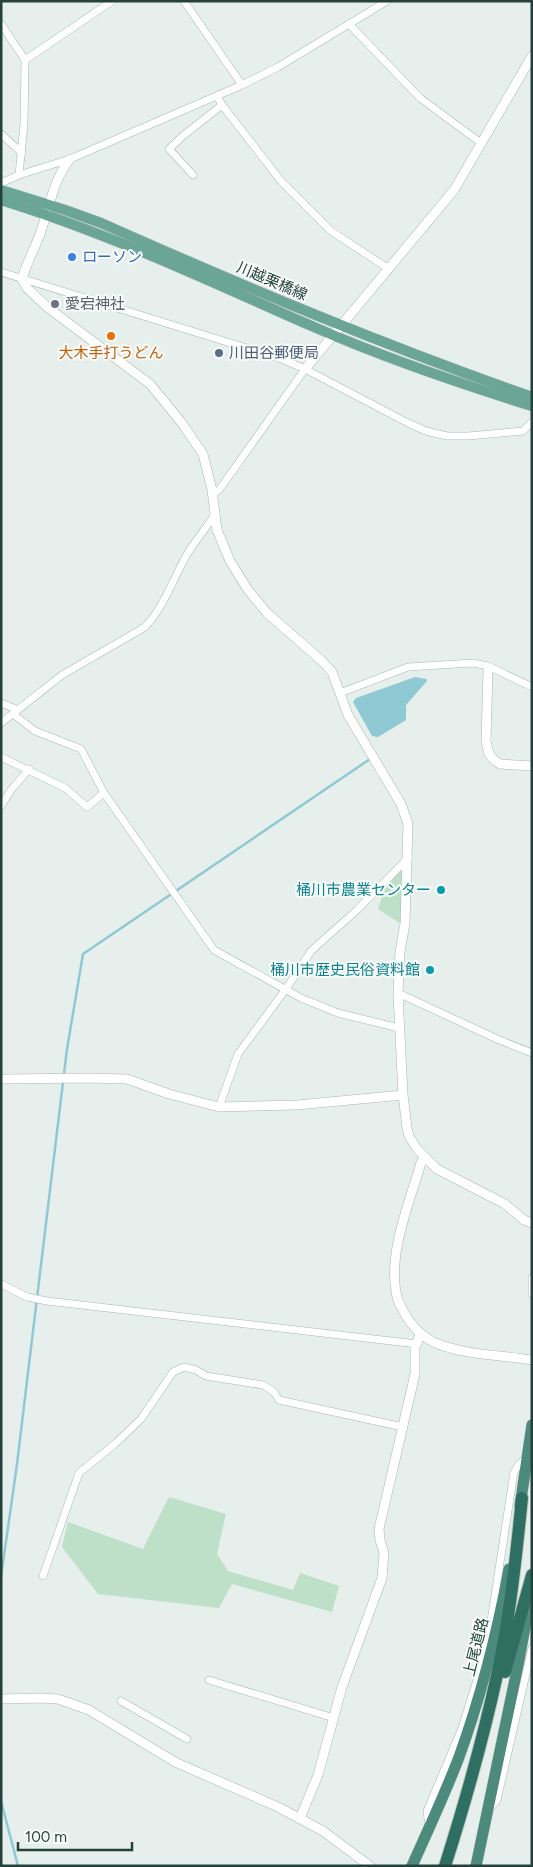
<svg xmlns="http://www.w3.org/2000/svg" width="533" height="1867" font-family="Figtree,'Noto Sans JP',sans-serif">
<style>
.green{fill:#bfe0c8}
.water{fill:#8ec9d4}
.lines{fill:none;stroke-linecap:round;stroke-linejoin:round}
.stream{stroke:#8ec9d4;stroke-width:2.5}
.minor-casing{stroke:#a8b8b2;stroke-width:8}
.tertiary-casing{stroke:#a8b8b2;stroke-width:10}
.primary-casing{stroke:#c2cac8;stroke-width:11}
.trunk-casing{stroke:#c2cac8;stroke-width:12}
.motorway-casing{stroke:#c2cac8;stroke-width:14}
.minor{stroke:#fff;stroke-width:7}
.tertiary{stroke:#fff;stroke-width:9}
.primary{stroke:#6aa596;stroke-width:10}
.trunk{stroke:#4c8a7c;stroke-width:11}
.motorway{stroke:#2f6f62;stroke-width:12}
.shop-dot{fill:#3f7fe0;stroke:#f7fbf9;stroke-width:2}
.worship-dot{fill:#6b7280;stroke:#f7fbf9;stroke-width:2}
.food-dot{fill:#e8710a;stroke:#f7fbf9;stroke-width:2}
.service-dot{fill:#5c6f8a;stroke:#f7fbf9;stroke-width:2}
.culture-dot{fill:#0f9aa8;stroke:#f7fbf9;stroke-width:2}
.labels{text-anchor:middle;dominant-baseline:central;stroke-width:4;stroke-linejoin:round;paint-order:stroke}
.shop-label{font-size:15px;fill:#366cbe;stroke:#f7fbf9;text-anchor:start}
.street-label{font-size:15px;fill:#24423a;stroke:#f7fbf9}
.worship-label{font-size:15px;fill:#5b616d;stroke:#f7fbf9;text-anchor:start}
.food-label{font-size:15px;fill:#c56008;stroke:#f7fbf9}
.service-label{font-size:15px;fill:#4e5e75;stroke:#f7fbf9;text-anchor:start}
.culture-label{font-size:15px;fill:#0d838f;stroke:#f7fbf9;text-anchor:end}
</style>
<rect width="100%" height="100%" fill="#e6efeb"/>
<g class="green">
<polygon points="400,870 403,872 401,924 378,909 382,897 380,895"/>
<polygon points="169,1497 226,1514 217,1554 228,1571 293,1590 300,1573 339,1586 332,1612 232,1584 219,1608 98,1594 62,1547 68,1522 143,1549"/>
</g>
<polygon class="water" points="415,677 426,679 427,681 406,705 406,720 378,737 372,736 353,702 356,698"/>
<g class="lines">
<g class="stream">
<polyline points="1,1577 17,1464 67,1049 83,954 370,759"/>
<polyline points="1,1801 18,1866"/>
</g>
<g class="minor-casing">
<g id="minor">
<polyline points="184,1 242,85"/>
<polyline points="1,24 25,60 24,124 19,175"/>
<polyline points="349,24 420,98 481,143"/>
<polyline points="25,60 112,1"/>
<polyline points="217,96 222,105 281,181 331,231 389,269"/>
<polyline points="1,134 22,153"/>
<polyline points="193,175 169,149 184,135 222,105"/>
<polyline points="1,183 19,175 70,159 242,85 278,67 387,1"/>
<polyline points="1,272 279,358 305,369 408,423 426,431 447,436 468,436 523,431 532,422"/>
<polyline points="212,495 219,490 305,369"/>
<polyline points="340,693 408,667 473,663 488,666 532,687"/>
<polyline points="1,703 18,710"/>
<polyline points="13,714 35,731 81,749 104,793 214,950 301,998 338,1013 399,1028"/>
<path d="M1,723L62,675L145,627C165,606 174,576 189,551C197,539 206,528 214,516"/>
<polyline points="1,757 65,788 87,807 104,793"/>
<polyline points="1,806 11,790 29,769"/>
<polyline points="398,993 497,1039 532,1053"/>
<polyline points="219,1107 238,1054 286,989 311,951 357,910 408,858"/>
<polyline points="532,1278 532,1294"/>
<polyline points="1,1284 27,1297 47,1301 417,1344"/>
<polyline points="43,1576 79,1473 116,1443 141,1419 173,1372 184,1367 196,1370 206,1376 263,1385 274,1392 279,1400 403,1427"/>
<polyline points="209,1680 334,1718"/>
<polyline points="121,1701 187,1739"/>
<polyline points="489,1810 497,1800 532,1648"/>
<polyline points="429,1827 427,1811 462,1728 477,1680 491,1621 514,1472 519,1464 527,1458"/>
</g>
</g>
<g class="tertiary-casing">
<g id="tertiary">
<path d="M70,159C54,179 50,204 42,228C37,245 27,261 22,279L27,288L47,307L150,384L181,422L203,454L212,490L217,530L230,561L248,590L267,613L322,661L332,672L348,715L401,804L408,824L405,923L400,952L398,993L403,1095L407,1128L409,1136L417,1149L437,1169L505,1204L524,1220L532,1223"/>
<polyline points="305,369 454,190 532,56"/>
<polyline points="488,670 486,741 489,754 494,760 500,764 532,766"/>
<polyline points="1,1079 88,1078 127,1079 169,1094 219,1107 297,1105 403,1095"/>
<path d="M424,1157L421,1163C409,1204 387,1255 397,1297C398,1302 402,1308 405,1314C413,1328 423,1338 438,1344C467,1355 501,1355 532,1360"/>
<polyline points="1,1699 41,1698 58,1699 89,1710 175,1762 278,1807 323,1831 370,1866"/>
<polyline points="300,1818 318,1775 342,1687 382,1578 384,1553 380,1540 379,1529 415,1374 415,1348 420,1334"/>
</g>
</g>
<g class="primary-casing">
<g id="primary">
<path d="M1,190L65,210L101,223C243,286 385,346 532,397"/>
<path d="M1,200C109,233 211,282 314,327C385,358 458,383 532,406"/>
</g>
</g>
<g class="trunk-casing">
<g id="trunk">
<polyline points="520,1506 532,1425"/>
<path d="M412,1866C428,1830 445,1794 459,1757C481,1696 497,1633 509,1569"/>
<polyline points="476,1866 518,1665 530,1600"/>
</g>
</g>
<g class="motorway-casing">
<g id="motorway">
<polyline points="505,1672 532,1575"/>
<path d="M445,1866C465,1803 483,1739 497,1675C510,1617 516,1557 522,1498"/>
</g>
</g>
<use href="#minor" class="minor"/>
<use href="#tertiary" class="tertiary"/>
<use href="#primary" class="primary"/>
<use href="#trunk" class="trunk"/>
<use href="#motorway" class="motorway"/>
</g>
<circle class="shop-dot" cx="72" cy="257" r="5"/>
<circle class="worship-dot" cx="55" cy="304" r="5"/>
<circle class="food-dot" cx="111" cy="336" r="5"/>
<circle class="service-dot" cx="219" cy="353" r="5"/>
<g class="culture-dot">
<circle cx="441" cy="890" r="5"/>
<circle cx="430" cy="970" r="5"/>
</g>
<g class="labels">
<g class="shop-label">
<text x="82" y="257">ローソン</text>
</g>
<g class="street-label">
<text transform="translate(272 281) rotate(23)">川越栗橋線</text>
<text transform="translate(476 1647) rotate(-76)">上尾道路</text>
</g>
<g class="worship-label">
<text x="65" y="304">愛宕神社</text>
</g>
<g class="food-label">
<text x="111" y="353">大木手打うどん</text>
</g>
<g class="service-label">
<text x="229" y="353">川田谷郵便局</text>
</g>
<g class="culture-label">
<text x="431" y="890">桶川市農業センター</text>
<text x="420" y="970">桶川市歴史民俗資料館</text>
</g>
</g>
<rect width="533" height="1867" fill="none" stroke="#24423a" stroke-width="5"/>
<path d="M18 1842v8h114v-8" fill="none" stroke="#24423a" stroke-width="2.5"/>
<text x="25" y="1842" font-size="15" fill="#24423a" stroke="#f7fbf9" stroke-width="4" paint-order="stroke">100 m</text>
</svg>
